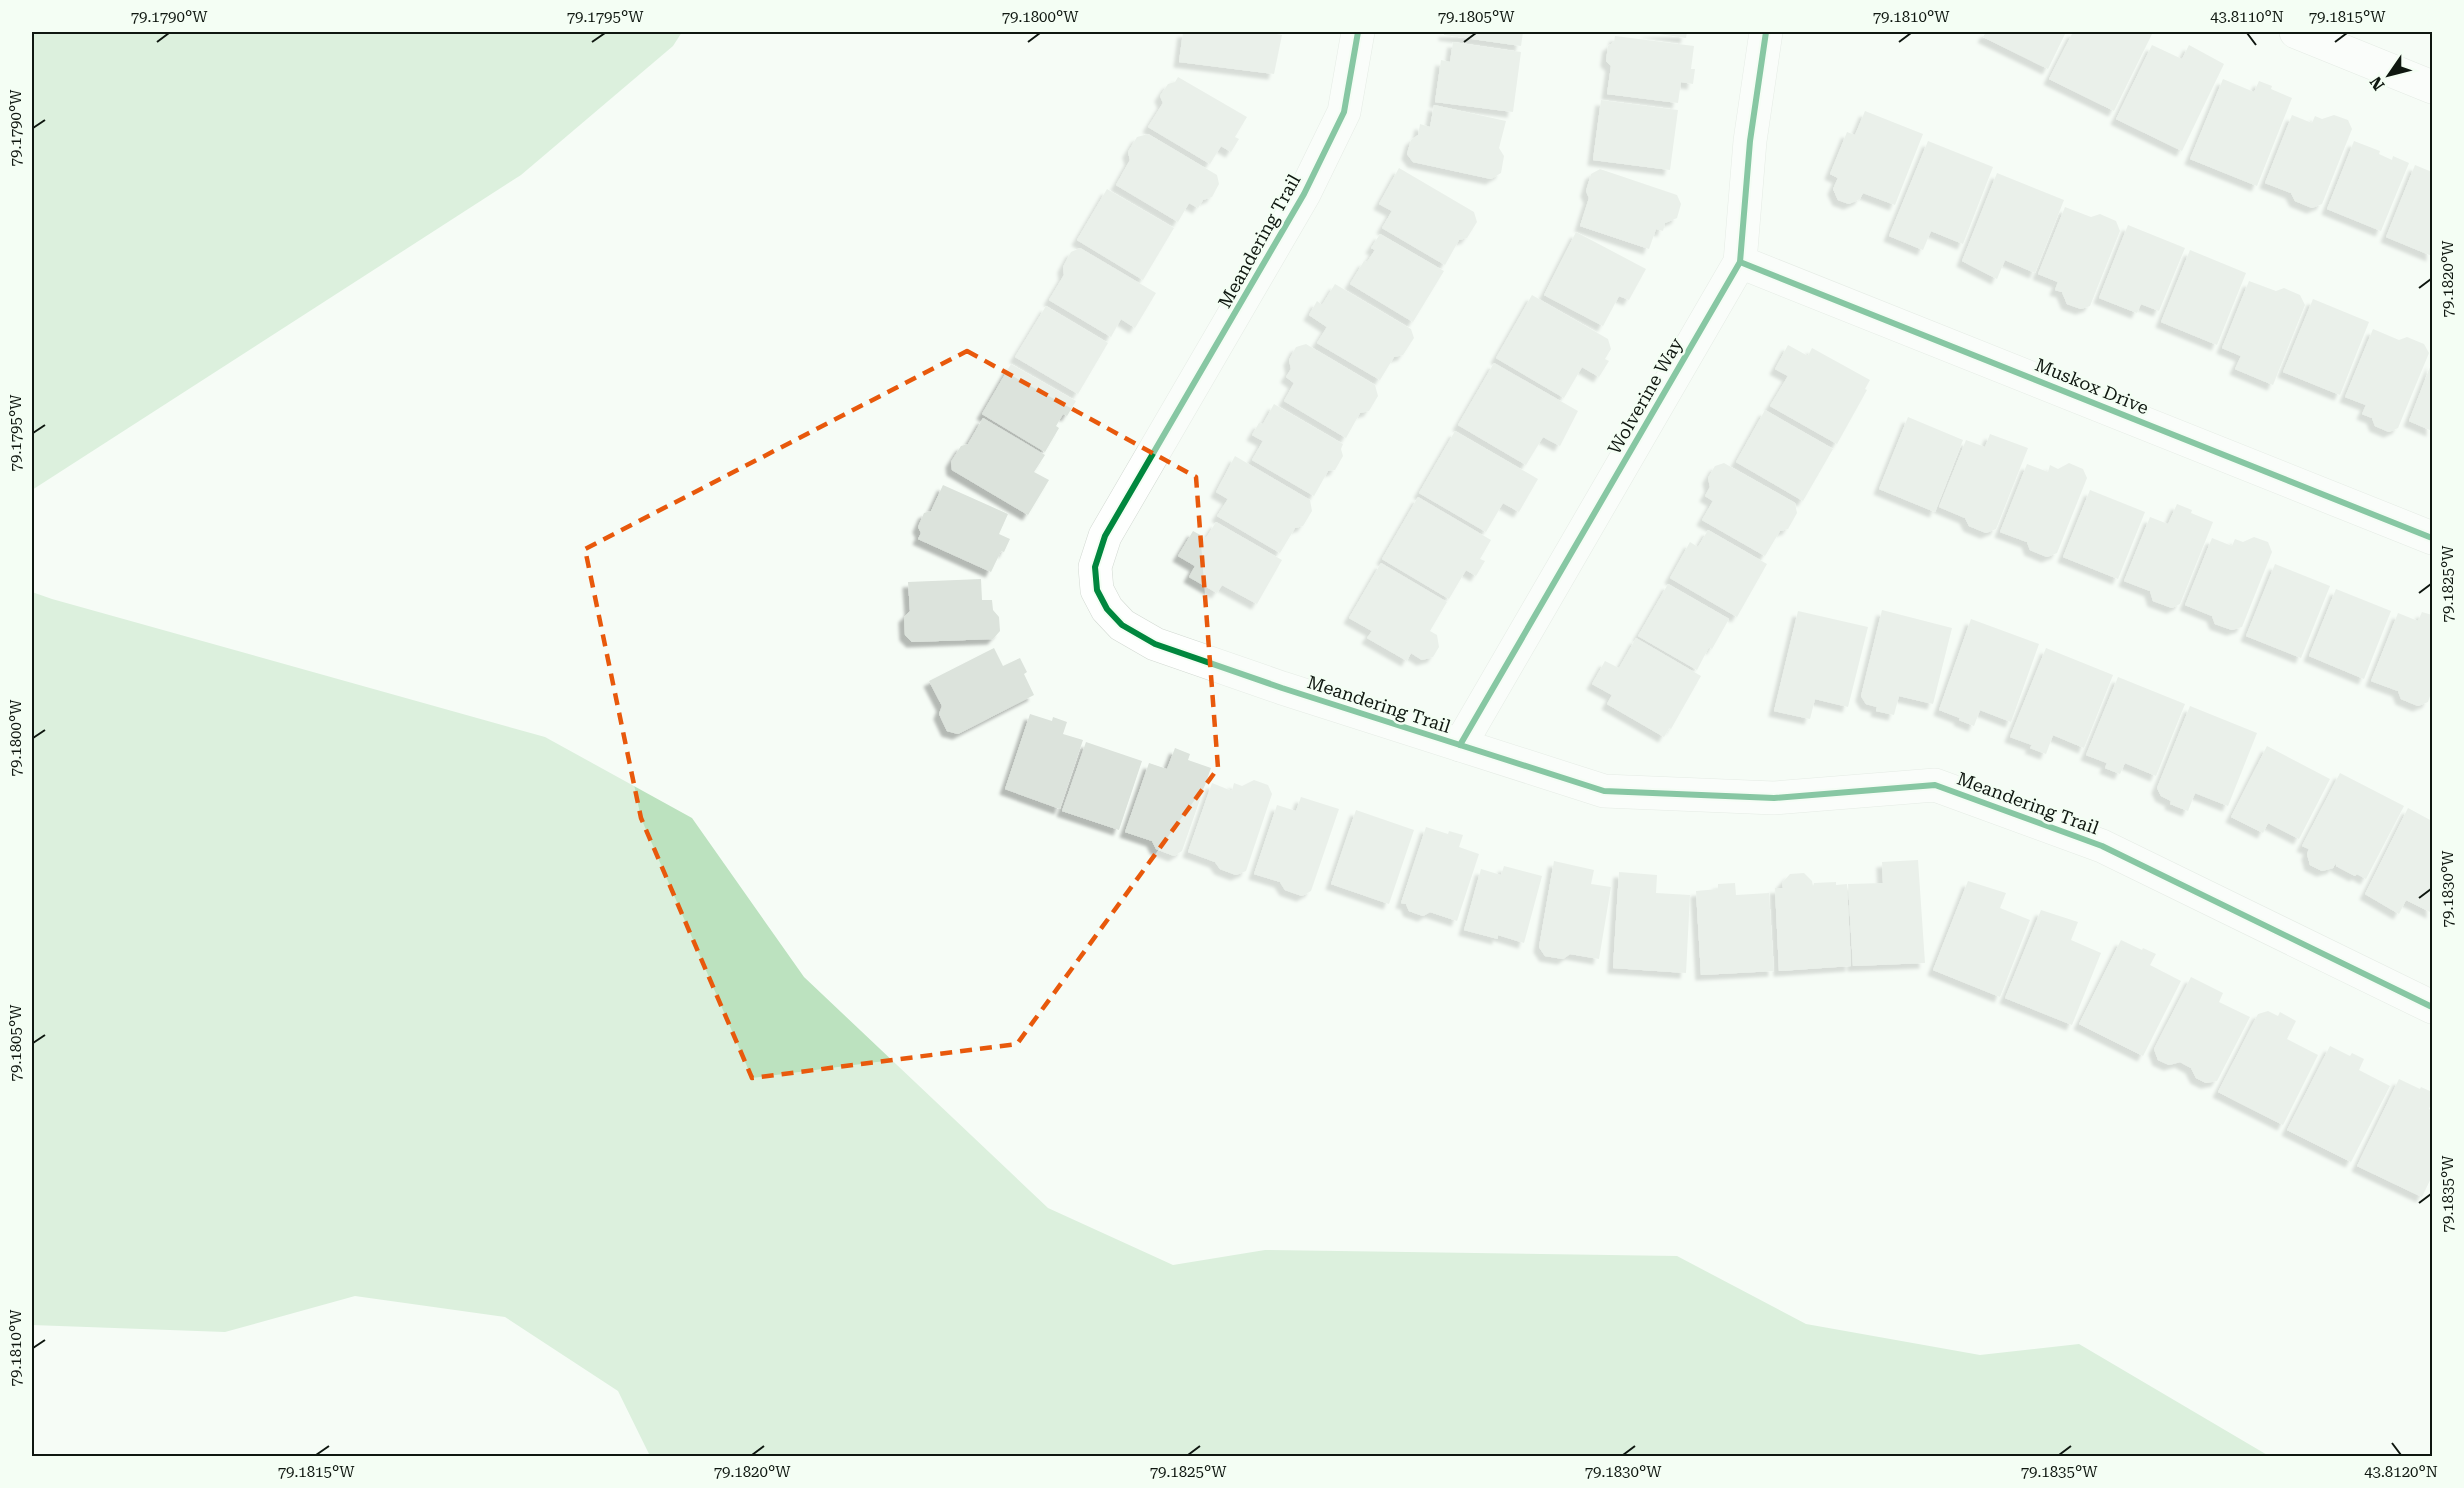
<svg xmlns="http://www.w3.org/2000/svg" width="2464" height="1488" font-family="'Roboto Serif',serif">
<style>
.forest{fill:#bce2bf}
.building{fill:#dce3dc;filter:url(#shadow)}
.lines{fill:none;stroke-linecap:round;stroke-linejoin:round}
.street-casing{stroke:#d2d9d2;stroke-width:34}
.street{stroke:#fefffe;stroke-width:33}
.cycleway-casing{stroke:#f4fef4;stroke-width:10}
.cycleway{stroke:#00873e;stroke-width:6}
.marked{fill:none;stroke:#e8590c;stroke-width:4.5;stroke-dasharray:12 8;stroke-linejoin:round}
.ticks{fill:none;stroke:#0f1710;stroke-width:2}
.labels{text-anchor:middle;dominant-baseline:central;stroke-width:5;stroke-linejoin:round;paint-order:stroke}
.street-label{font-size:18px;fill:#0f1710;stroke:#f4fef4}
.neatline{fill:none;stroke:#0f1710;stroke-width:2}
.ticks-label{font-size:15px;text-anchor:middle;fill:#0f1710}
</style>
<defs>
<filter id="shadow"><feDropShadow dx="-5.5" dy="5.5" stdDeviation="1.5" flood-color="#0004"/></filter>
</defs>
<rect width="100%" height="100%" fill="#f6fcf6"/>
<g class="forest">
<polygon points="32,32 682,32 673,46 521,175 32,490"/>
<polygon points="32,592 52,599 545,737 692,818 804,977 1048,1208 1173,1265 1265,1250 1677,1256 1806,1324 1980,1355 2079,1344 2269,1456 650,1456 618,1391 505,1317 355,1296 225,1332 32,1325"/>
</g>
<g class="building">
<polygon points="1183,32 1266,32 1282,35 1274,74 1179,62"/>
<polygon points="1444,32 1523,32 1521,46 1444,35"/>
<polygon points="1645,32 1687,32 1686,38"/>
<polygon points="1986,32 2066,32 2048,69 1983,37"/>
<polygon points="2073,32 2153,32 2114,111 2049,79"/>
<polygon points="1615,36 1694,46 1691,69 1695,69 1693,84 1681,82 1678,103 1607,94 1611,66 1606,61 1608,46 1614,42"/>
<polygon points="1453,42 1521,52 1513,112 1435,102 1441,60 1450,62"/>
<polygon points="2152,45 2182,59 2189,45 2224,64 2182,151 2116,119"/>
<polygon points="1178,77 1247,117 1235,137 1239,139 1231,152 1221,146 1210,164 1148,127 1163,103 1160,96 1168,84 1175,82"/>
<polygon points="2223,79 2254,92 2259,81 2272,86 2271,89 2292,98 2257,186 2190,159"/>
<polygon points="1601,100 1678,110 1670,170 1593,160"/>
<polygon points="1434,105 1506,121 1499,148 1504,156 1501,173 1491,179 1413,162 1407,154 1411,140 1418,135 1420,124 1430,127"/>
<polygon points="1865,111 1923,134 1895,205 1863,193 1860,199 1849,204 1838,200 1833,189 1838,178 1830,174 1847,132 1855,135"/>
<polygon points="2292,115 2312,123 2315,116 2322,119 2334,115 2348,120 2352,129 2322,204 2312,208 2295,201 2291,193 2265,183"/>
<polygon points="1148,134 1217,175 1219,184 1212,197 1203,200 1198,208 1189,203 1178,222 1116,185 1130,160 1128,152 1137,137"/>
<polygon points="1928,141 1993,167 1963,244 1931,231 1923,250 1889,236"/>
<polygon points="2354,141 2380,151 2379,154 2392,160 2393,156 2409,163 2381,231 2327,209"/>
<polygon points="2415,165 2432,172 2432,256 2386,237"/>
<polygon points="1399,168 1474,212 1477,222 1467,238 1459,240 1445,265 1382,228 1392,211 1379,204"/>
<polygon points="1600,169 1677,195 1681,204 1677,218 1665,223 1663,231 1656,229 1649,249 1580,226 1589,198 1586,191 1591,174"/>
<polygon points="1997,173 2064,200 2035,273 2005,260 1997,279 1962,261"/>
<polygon points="1107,189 1174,228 1143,280 1077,240"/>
<polygon points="2065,207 2091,217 2100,214 2116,221 2120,231 2090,306 2081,309 2067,304 2062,292 2055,290 2058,282 2038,274"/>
<polygon points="2128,225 2185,248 2159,311 2141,304 2137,313 2099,298"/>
<polygon points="1576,232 1646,269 1629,300 1619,296 1603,326 1544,295"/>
<polygon points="1380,234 1444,271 1413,322 1350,284 1364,261 1367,262 1375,250 1371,248"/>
<polygon points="1080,248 1156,293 1135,328 1121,319 1111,337 1049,300 1064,275 1063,267 1071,252"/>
<polygon points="2190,250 2246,273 2217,345 2161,322"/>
<polygon points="2249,281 2276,291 2284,288 2300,295 2305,305 2273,385 2235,369 2241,356 2222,348"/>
<polygon points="1335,284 1411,329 1414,338 1403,355 1394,357 1380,380 1317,343 1327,327 1309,315 1317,301 1322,305"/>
<polygon points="1532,295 1608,339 1611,349 1605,359 1609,361 1599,377 1582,367 1564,398 1496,358"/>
<polygon points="2313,299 2369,322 2340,395 2283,372"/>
<polygon points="1046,306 1108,343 1078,394 1015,357"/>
<polygon points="2373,329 2399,340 2407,337 2424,344 2429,353 2398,428 2389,432 2375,426 2372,418 2362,414 2366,405 2345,397"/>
<polygon points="1306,344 1375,385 1378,396 1369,411 1360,413 1346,438 1284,401 1294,383 1286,377 1291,369 1289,360 1296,347"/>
<polygon points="1788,345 1808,356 1812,348 1870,380 1865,389 1867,390 1837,444 1770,406 1788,376 1775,369"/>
<polygon points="2432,362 2432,431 2409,421"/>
<polygon points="1494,363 1578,411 1560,446 1543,437 1526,465 1458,425"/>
<polygon points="1011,364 1076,401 1067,416 1063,414 1056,426 1059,428 1045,452 982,414"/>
<polygon points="1274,404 1343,444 1341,449 1343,456 1335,470 1328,471 1314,496 1252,460 1263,441 1252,435 1259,423 1263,424"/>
<polygon points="1765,410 1833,449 1803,501 1736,462"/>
<polygon points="1908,417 1963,440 1935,512 1879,489"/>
<polygon points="983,418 1045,455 1034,472 1049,480 1028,515 952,470 951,462 961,446 968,444"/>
<polygon points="1455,431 1538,479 1519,512 1503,503 1486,532 1419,493"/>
<polygon points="1990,434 2028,448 1996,529 1986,533 1969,526 1965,518 1939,507 1966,440 1985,447"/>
<polygon points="1235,456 1310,500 1312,511 1303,526 1295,528 1280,553 1217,516 1228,499 1216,492"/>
<polygon points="1724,463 1795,503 1797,513 1788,529 1780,531 1765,556 1702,520 1713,501 1705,496 1710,487 1708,478 1715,466"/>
<polygon points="2069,463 2083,469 2087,478 2057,553 2047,557 2030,550 2027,542 2000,532 2027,464 2048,472 2050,465 2058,469"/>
<polygon points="943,485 1008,514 999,534 1010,539 1004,552 1001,551 991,572 918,539 921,533 918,527 924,513 931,511"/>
<polygon points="2090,490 2145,512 2118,579 2063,557"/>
<polygon points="1418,497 1491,540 1480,559 1485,561 1476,576 1466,570 1449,599 1382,559"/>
<polygon points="2177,504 2192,510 2191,513 2213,522 2180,604 2172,608 2153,601 2150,591 2124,581 2150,517 2168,524"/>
<polygon points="1216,522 1282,560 1257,604 1222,585 1217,593 1189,577 1195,566 1178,556 1193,531 1206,538"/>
<polygon points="1708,530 1767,564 1737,617 1670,578 1690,542 1698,547"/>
<polygon points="2254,537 2268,542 2272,552 2242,627 2232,630 2215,624 2212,616 2185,605 2212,538 2232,546 2235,539 2243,542"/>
<polygon points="1381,563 1447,602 1430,631 1437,635 1439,647 1433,657 1422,660 1411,653 1407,661 1367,638 1372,631 1349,618"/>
<polygon points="2275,564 2330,586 2301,658 2246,636"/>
<polygon points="981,579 982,600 992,600 993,610 999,617 1000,631 993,639 912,642 905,635 904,617 910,611 908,582"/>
<polygon points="1668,584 1729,619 1712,649 1709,647 1697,670 1638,636"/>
<polygon points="2336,589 2391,611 2364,679 2309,656"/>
<polygon points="1882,610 1952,628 1933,704 1899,696 1894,715 1876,711 1877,707 1866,704 1861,696"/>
<polygon points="1798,611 1868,627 1848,707 1815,699 1810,719 1774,711"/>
<polygon points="2422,612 2432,615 2432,690 2428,702 2418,706 2401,699 2398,691 2371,681 2398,613 2418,621"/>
<polygon points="1971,619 2039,644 2011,722 1980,710 1974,726 1959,720 1960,718 1939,710"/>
<polygon points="1636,638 1701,676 1671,729 1669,728 1664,737 1607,704 1612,695 1592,684 1605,661 1619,668"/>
<polygon points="994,648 1003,666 1020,658 1027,672 1024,674 1034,695 958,734 947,731 939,714 942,706 929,681"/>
<polygon points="2046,648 2113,675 2084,748 2053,735 2046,754 2030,748 2032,745 2010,737"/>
<polygon points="2118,677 2185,704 2156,776 2125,763 2120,774 2105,768 2107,763 2086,755"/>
<polygon points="2190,706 2257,733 2228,806 2195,793 2188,811 2170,804 2171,801 2161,796 2157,788"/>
<polygon points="1030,714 1052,721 1053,717 1067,722 1063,734 1083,740 1060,809 1005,789"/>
<polygon points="1086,742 1142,761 1119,830 1062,811"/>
<polygon points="2267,746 2330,779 2299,839 2268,823 2263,833 2231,817"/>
<polygon points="1175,748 1190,754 1188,760 1211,768 1182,851 1174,856 1156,849 1152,841 1125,832 1149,763 1167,769"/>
<polygon points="2340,773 2404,806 2366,879 2357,874 2355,876 2336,866 2336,863 2333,868 2322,871 2310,865 2307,854 2309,849 2302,846"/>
<polygon points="1254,780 1268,785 1272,794 1246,871 1236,875 1220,869 1215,862 1188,852 1212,783 1232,791 1234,783 1242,786"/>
<polygon points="1301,797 1339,809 1311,891 1302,896 1285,890 1280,882 1254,874 1277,805 1296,811"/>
<polygon points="2408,808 2432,821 2432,913 2406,900 2399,914 2365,894"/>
<polygon points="1356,810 1414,830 1389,904 1331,884"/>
<polygon points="1426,827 1448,834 1449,831 1463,835 1459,847 1479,854 1457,921 1430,912 1423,916 1409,911 1406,904 1401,903"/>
<polygon points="1918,860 1925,963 1853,966 1848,884 1883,883 1882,862"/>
<polygon points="1554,861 1594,870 1591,884 1611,887 1599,959 1570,954 1563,959 1545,956 1539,947"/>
<polygon points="1504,866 1542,876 1524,943 1498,935 1498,939 1464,930 1481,869 1501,875"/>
<polygon points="1619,872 1657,875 1656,893 1690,895 1686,973 1613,968"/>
<polygon points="1804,873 1812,881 1813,886 1814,883 1836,882 1836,885 1847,884 1851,966 1779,971 1775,888 1783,888 1782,883 1790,874"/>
<polygon points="1968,881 2006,893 2000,908 2030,920 2000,997 1933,970"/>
<polygon points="1735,883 1736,895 1769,893 1774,971 1701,975 1696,891 1718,889 1718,884"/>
<polygon points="2041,910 2078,922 2071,940 2101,953 2072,1025 2005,998"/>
<polygon points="2121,940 2142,950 2143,948 2156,954 2150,965 2181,981 2143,1056 2079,1024"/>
<polygon points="2191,977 2223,993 2219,1002 2250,1017 2217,1081 2206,1083 2196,1078 2191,1068 2180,1062 2169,1065 2158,1060 2154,1049"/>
<polygon points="2268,1011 2278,1016 2280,1012 2296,1021 2287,1039 2318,1055 2283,1125 2218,1092 2258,1014"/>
<polygon points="2330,1046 2350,1056 2352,1053 2364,1059 2359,1070 2390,1086 2351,1162 2287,1130"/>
<polygon points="2399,1079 2420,1089 2421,1087 2432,1092 2432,1101 2429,1109 2432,1111 2432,1176 2422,1197 2357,1166"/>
</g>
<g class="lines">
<g class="street-casing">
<g id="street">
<polyline points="1358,32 1344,112 1304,194 1105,536 1095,567 1097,590 1107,609 1122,625 1155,644 1282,688 1604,791 1774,798 1935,785 2102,846 2432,1007"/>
<polyline points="2296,32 2432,87"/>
<polyline points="1740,262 2432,538"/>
<polyline points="1460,745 1740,262 1750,141 1766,32"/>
</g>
</g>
<use href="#street" class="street"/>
<g class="cycleway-casing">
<g id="cycleway">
<polyline points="1358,32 1344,112 1304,194 1105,536 1095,567 1097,590 1107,609 1122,625 1155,644 1282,688 1604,791 1774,798 1935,785 2102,846 2432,1007"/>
<polyline points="1740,262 2432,538"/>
<polyline points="1460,745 1740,262 1750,141 1766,32"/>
</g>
</g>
<use href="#cycleway" class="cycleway"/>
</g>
<path d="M0 0H2464V1488H0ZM967,351L1196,477L1218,768L1017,1044L752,1078L641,818L585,549Z" fill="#f6fcf6" fill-opacity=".55" fill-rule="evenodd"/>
<path class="marked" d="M967,351L1196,477L1218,768L1017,1044L752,1078L641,818L585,549Z"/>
<path class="ticks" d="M2247,33L2256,45M157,42L169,33M592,42L605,33M1028,42L1040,33M1464,42L1476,33M1899,42L1911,33M2335,42L2347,33M33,128L45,120M2419,288L2431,279M33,433L45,425M2419,593L2431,584M33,738L45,730M2419,898L2431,889M33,1043L45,1035M2419,1203L2431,1194M33,1348L45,1340M2392,1443L2401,1455M316,1455L329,1446M752,1455L764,1446M1188,1455L1200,1446M1623,1455L1635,1446M2059,1455L2071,1446"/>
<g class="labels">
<g class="street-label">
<text transform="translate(1259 241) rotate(-61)">Meandering Trail</text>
<text transform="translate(2092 386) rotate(22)">Muskox Drive</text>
<text transform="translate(1645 396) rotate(-60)">Wolverine Way</text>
<text transform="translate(1379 704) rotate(18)">Meandering Trail</text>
<text transform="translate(2028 803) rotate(20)">Meandering Trail</text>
</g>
</g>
<rect width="2464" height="1488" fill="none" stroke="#f4fef4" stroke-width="66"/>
<g transform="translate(2389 75) rotate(235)" stroke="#f4fef4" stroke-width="4.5" paint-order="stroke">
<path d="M0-4.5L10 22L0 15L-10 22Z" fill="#0f1710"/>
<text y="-9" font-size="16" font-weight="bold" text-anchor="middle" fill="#0f1710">N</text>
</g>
<rect x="33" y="33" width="2398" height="1422" class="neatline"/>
<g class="ticks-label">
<text x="169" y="22">79.1790°W</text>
<text x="605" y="22">79.1795°W</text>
<text x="1040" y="22">79.1800°W</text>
<text x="1476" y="22">79.1805°W</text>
<text x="1911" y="22">79.1810°W</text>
<text x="2247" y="22">43.8110°N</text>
<text x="2347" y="22">79.1815°W</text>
<text transform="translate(16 128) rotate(-90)" y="5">79.1790°W</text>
<text transform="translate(2448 279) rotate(-90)" y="5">79.1820°W</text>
<text transform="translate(16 433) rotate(-90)" y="5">79.1795°W</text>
<text transform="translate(2448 584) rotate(-90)" y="5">79.1825°W</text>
<text transform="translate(16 738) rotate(-90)" y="5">79.1800°W</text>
<text transform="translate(2448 889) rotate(-90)" y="5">79.1830°W</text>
<text transform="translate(16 1043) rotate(-90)" y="5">79.1805°W</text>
<text transform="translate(2448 1194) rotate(-90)" y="5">79.1835°W</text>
<text transform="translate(16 1348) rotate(-90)" y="5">79.1810°W</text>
<text x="316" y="1477">79.1815°W</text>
<text x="752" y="1477">79.1820°W</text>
<text x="1188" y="1477">79.1825°W</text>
<text x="1623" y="1477">79.1830°W</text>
<text x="2059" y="1477">79.1835°W</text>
<text x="2401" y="1477">43.8120°N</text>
</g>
</svg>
